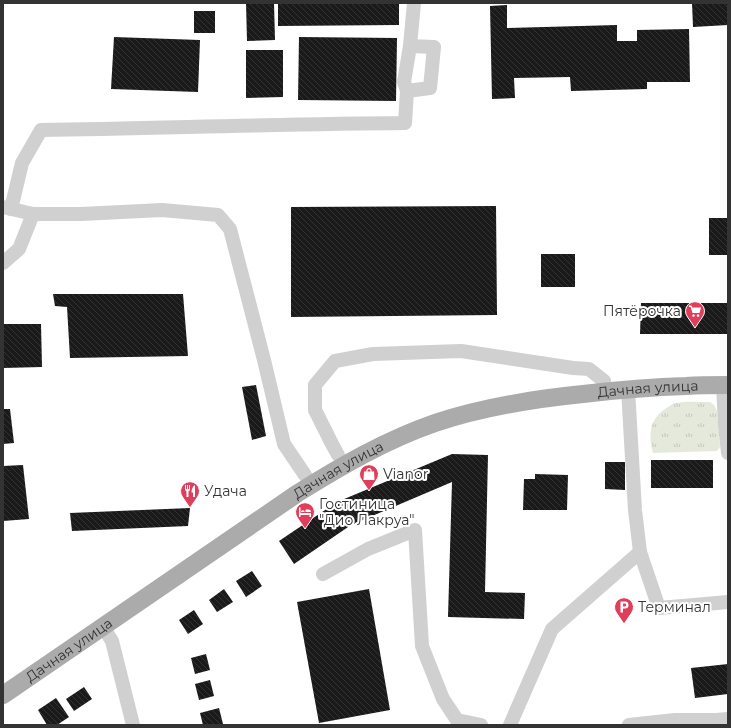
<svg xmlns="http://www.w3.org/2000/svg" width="731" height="728" font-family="Montserrat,sans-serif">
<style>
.grass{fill:url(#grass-tufts)}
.building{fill:url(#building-back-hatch)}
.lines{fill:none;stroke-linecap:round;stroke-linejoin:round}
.minor{stroke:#d0d0d0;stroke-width:14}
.major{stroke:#ababab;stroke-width:18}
.labels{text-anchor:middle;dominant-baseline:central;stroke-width:4;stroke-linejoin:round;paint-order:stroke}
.poi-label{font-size:14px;fill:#333;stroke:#fff;text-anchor:start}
.street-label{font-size:14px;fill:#333;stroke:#fff}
</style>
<defs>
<pattern id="grass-tufts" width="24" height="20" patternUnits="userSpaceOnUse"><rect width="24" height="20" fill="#e4e9dc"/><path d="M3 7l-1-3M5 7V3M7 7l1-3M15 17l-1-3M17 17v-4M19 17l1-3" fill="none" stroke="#c4c8bd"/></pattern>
<pattern id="building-back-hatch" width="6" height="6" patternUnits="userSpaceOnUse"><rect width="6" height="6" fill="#1a1a1a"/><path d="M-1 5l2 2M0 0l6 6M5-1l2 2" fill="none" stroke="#333"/></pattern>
</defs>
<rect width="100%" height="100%" fill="#fff"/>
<path class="grass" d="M710,402L714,405L717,411L720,447L717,451L653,453C649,435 648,421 665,409C668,407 672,404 676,403C686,401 699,402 710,402Z"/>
<g class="building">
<polygon points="246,3 274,3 275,40 247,41"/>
<polygon points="278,3 399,3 399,25 278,26"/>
<polygon points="692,3 728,3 728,25 693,27"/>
<polygon points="507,5 507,28 617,25 617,41 637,41 637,30 689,29 690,82 647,82 647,89 571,91 570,77 514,78 515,98 492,99 490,6"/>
<rect x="194" y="11" width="21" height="22"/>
<polygon points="114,37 200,40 198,92 111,89"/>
<polygon points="299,37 397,38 396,101 298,100"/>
<polygon points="246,50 283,50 283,97 246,98"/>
<polygon points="496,206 497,315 291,317 291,207"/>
<rect x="709" y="218" width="19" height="37"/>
<rect x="541" y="254" width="34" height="33"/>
<polygon points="53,294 183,294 188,356 70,358 67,307 55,306"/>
<polygon points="641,303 728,303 728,334 640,334"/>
<polygon points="3,324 41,324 42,367 3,368"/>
<polygon points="256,385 266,436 252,440 242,387"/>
<polygon points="3,409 10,409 14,443 3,444"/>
<polygon points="452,454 488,455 485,592 525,593 524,619 448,617 452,482 351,525 294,564 279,541 337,502"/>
<rect x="651" y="460" width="62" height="28"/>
<polygon points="605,462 625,462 625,490 605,489"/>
<polygon points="23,465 29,519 3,521 3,466"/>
<polygon points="535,474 568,475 567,510 523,510 524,479 535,479"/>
<polygon points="190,508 188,526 72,531 70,513"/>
<polygon points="252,571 262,586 246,597 236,581"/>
<polygon points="224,589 233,602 217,612 209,600"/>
<polygon points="369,589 390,710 319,723 297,602"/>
<polygon points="194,610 203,624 188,634 179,620"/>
<polygon points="206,654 210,670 195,674 191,658"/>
<polygon points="728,664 728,694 695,698 691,668"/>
<polygon points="210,680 214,696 199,700 195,684"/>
<polygon points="84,687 92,699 74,711 66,699"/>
<polygon points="56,698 69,717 57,725 47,725 38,710"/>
<polygon points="219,708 223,724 218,725 203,725 200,713"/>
</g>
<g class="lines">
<g class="minor">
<polyline points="407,91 404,82 410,46"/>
<polyline points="3,207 33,214 81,214 162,210 218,215 230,229 264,360 284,444 305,475"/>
<path d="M11,209L22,163L41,130C163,128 284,124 405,123L407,91L430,88L434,47L410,46L414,3"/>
<polyline points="3,263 19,249 33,214"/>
<polyline points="723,385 725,425 728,453"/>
<polyline points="628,389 635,510 640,552 659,608 728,602"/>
<polyline points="338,455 332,444 315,410 315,385 335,361 373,354 461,351 573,368 589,369 604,381"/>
<polyline points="323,574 368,549 415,530 422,646 443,699 457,720 481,725"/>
<polyline points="103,627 112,641 133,725"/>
<polyline points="510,725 552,629 640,552"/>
<polyline points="629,725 675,720 716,720 728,719"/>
</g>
<path class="major" id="s1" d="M3,695L298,493C341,466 386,440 435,423C483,407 533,399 583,394C617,390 651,387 686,386C700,385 714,385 728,385"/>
</g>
<defs>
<g id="supermarket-pin" transform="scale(1)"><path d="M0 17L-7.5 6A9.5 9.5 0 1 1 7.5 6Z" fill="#df3f5b" stroke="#fff"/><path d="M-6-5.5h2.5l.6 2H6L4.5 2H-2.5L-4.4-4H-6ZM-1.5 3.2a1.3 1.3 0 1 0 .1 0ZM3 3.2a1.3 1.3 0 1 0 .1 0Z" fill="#fff"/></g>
<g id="shop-pin" transform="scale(1)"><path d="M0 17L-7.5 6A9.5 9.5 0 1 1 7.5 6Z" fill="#df3f5b" stroke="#fff"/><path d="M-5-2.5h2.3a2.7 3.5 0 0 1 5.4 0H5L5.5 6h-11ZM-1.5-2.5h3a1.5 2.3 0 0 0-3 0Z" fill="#fff"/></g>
<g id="restaurant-pin" transform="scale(1)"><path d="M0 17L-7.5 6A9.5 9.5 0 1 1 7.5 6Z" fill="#df3f5b" stroke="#fff"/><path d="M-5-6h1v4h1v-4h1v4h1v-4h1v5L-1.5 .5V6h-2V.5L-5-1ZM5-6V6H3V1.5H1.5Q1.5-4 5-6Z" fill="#fff"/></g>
<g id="hotel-pin" transform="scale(1)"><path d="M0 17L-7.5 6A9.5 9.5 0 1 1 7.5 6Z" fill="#df3f5b" stroke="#fff"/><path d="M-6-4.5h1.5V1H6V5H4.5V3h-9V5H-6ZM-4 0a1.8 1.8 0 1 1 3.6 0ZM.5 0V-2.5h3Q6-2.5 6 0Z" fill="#fff"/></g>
<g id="parking-pin" transform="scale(1)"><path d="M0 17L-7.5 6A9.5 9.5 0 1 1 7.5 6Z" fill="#df3f5b" stroke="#fff"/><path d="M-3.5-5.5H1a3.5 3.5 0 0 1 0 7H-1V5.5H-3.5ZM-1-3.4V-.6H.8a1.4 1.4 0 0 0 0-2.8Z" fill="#fff"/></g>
</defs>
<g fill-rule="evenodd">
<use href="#supermarket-pin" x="695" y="311"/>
<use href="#shop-pin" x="369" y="474"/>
<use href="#restaurant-pin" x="190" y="491"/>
<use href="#hotel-pin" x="305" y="512"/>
<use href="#parking-pin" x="624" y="607"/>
</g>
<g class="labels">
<g class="poi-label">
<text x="681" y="311" text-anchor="end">Пятёрочка</text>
<text x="383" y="474">Vianor</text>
<text x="204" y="491">Удача</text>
<text x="319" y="504">Гостиница<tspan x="319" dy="16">"Дио Лакруа"</tspan></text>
<text x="638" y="607">Терминал</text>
</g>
<g class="street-label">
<text stroke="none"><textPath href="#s1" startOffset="728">Дачная улица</textPath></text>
<text stroke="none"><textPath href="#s1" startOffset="404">Дачная улица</textPath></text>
<text stroke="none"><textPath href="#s1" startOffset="80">Дачная улица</textPath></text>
</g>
</g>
<rect width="731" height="728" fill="none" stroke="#333333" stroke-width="8"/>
</svg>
